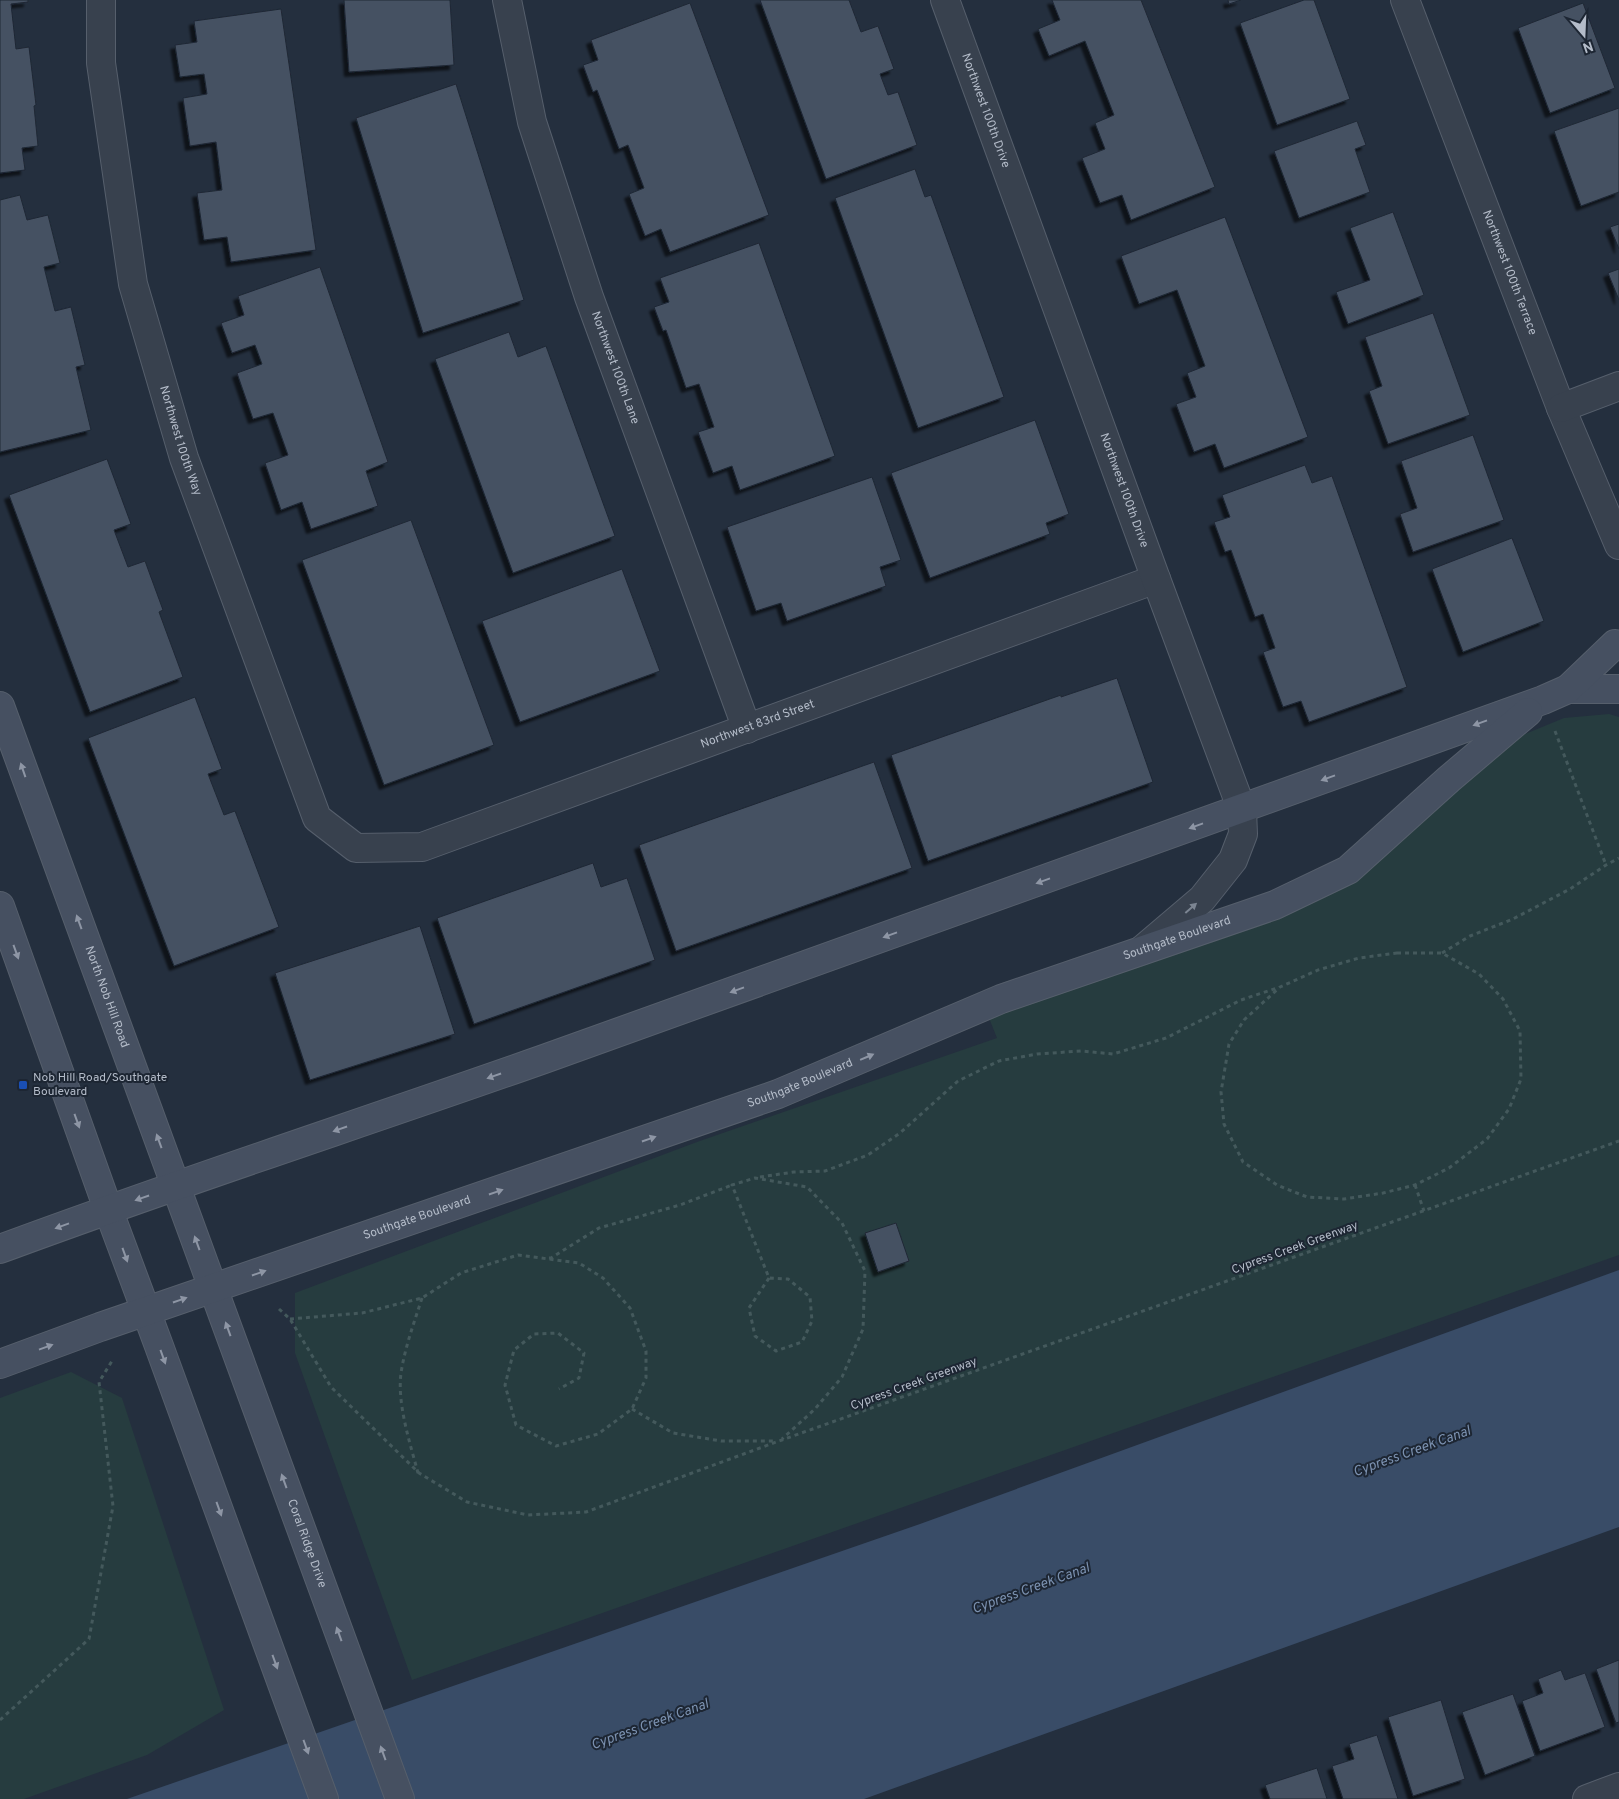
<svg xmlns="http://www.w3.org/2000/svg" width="1619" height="1799" font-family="Overpass,sans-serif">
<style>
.green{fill:#263c3f}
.water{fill:#394c67}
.building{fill:#455162;stroke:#1f2835;filter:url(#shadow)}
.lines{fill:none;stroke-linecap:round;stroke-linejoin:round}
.street-casing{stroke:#565f6c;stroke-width:30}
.secondary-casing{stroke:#565f6c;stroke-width:30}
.path{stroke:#44595c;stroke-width:3;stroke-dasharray:4 4;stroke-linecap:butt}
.street{stroke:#38414e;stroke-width:28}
.secondary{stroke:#465061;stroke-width:28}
.oneway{fill:#8e96a5}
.oneway2{fill:#7c8592}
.transit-dot{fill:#1a4fb4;stroke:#1d2633;stroke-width:2}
.labels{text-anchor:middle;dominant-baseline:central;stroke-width:4;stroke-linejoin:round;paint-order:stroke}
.street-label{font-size:12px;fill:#b4bcc9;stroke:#1d2633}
.poi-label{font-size:12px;fill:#b4bcc9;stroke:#1d2633;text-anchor:start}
.water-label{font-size:14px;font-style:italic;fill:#7c92b1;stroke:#1d2633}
</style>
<defs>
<filter id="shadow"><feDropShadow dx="-4.5" dy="4.5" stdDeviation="1" flood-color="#0009"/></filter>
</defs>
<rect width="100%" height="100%" fill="#242f3e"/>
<g class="green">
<polygon points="1609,714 1619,717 1619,1255 412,1680 295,1353 295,1293 697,1142 997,1038 989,1018 1271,916 1511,740 1564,718"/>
<polygon points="71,1372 122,1398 224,1710 147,1755 24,1799 0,1799 0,1398"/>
</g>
<polygon class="water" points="1619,1270 1619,1527 864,1799 127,1799 920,1524"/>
<g class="building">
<polygon points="0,0 28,0 28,2 11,4 16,49 29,47 36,105 34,106 38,146 22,148 25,170 0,173"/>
<polygon points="344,0 450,0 454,65 349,72"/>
<polygon points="760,0 849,0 861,32 878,26 894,69 880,74 888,95 898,92 917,145 826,179"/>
<polygon points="1052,0 1141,0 1215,187 1131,220 1122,195 1100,203 1082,158 1105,149 1095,123 1114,115 1085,41 1049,56 1038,29 1060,20"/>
<polygon points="1228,0 1241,0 1229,4"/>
<polygon points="1304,0 1314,0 1350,99 1277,125 1240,23"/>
<polygon points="690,3 769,215 670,252 661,229 645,236 629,194 644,188 628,145 619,149 597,90 593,92 583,65 598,60 591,40"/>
<polygon points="1583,3 1615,88 1550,113 1518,28"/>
<polygon points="281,9 316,250 231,262 227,237 204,240 197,193 222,190 216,142 190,146 183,98 207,94 204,74 180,77 175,45 197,42 194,21"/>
<polygon points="456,84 524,300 423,333 356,118"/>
<polygon points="1619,108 1619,192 1581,206 1554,131"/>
<polygon points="1357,121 1366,145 1355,149 1370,192 1299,218 1274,151"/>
<polygon points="915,169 925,197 931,195 1004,397 918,428 835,198"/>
<polygon points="20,195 27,220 48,215 60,263 44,267 55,311 71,307 85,365 76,367 91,430 0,452 0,200"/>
<polygon points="1393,212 1424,295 1348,324 1336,292 1370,280 1350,228"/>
<polygon points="1225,217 1308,437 1224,468 1215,444 1194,452 1176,404 1196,397 1187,373 1205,366 1177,290 1139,304 1121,256"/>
<polygon points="1619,224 1619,249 1610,227"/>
<polygon points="759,243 835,456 740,490 732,466 713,473 698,432 714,427 699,384 686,388 666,330 663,331 654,307 669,302 660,278"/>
<polygon points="320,267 388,462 366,471 378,506 311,529 302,502 281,510 265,463 288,455 273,413 253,419 237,373 262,364 255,345 232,353 221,323 244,315 238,296"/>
<polygon points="1619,269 1619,300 1608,273"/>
<polygon points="1433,313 1470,415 1388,444 1369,391 1382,386 1365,337"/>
<polygon points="509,332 518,357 546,346 615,536 513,573 435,359"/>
<polygon points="1035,420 1069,514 1046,523 1050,534 930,578 891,473"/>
<polygon points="1473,435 1504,520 1413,552 1400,514 1417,508 1401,461"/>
<polygon points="107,459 131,524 114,530 128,567 145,561 163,610 159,612 183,677 90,712 9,495"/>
<polygon points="1305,465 1312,483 1332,476 1407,687 1309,722 1301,701 1283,707 1263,652 1275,648 1263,614 1255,617 1231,550 1225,552 1214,522 1230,517 1222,495"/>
<polygon points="872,477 901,560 880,567 886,586 787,621 781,603 756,611 727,527"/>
<polygon points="411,520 494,745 384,785 302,560"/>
<polygon points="1512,538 1544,621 1463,652 1432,569"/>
<polygon points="622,569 660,671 520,722 482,621"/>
<polygon points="1117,678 1153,782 928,861 891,755 1061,695 1061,697"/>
<polygon points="195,697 222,769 208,774 224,815 235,811 279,927 174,966 88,738"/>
<polygon points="874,762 912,868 676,951 639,845"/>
<polygon points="593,863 601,887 627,878 655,960 474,1024 437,918"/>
<polygon points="420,926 455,1034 310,1080 275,973"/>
<polygon points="896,1223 909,1261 878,1272 865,1233"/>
<polygon points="1619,1660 1619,1722 1616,1723 1596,1669"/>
<polygon points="1561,1670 1565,1680 1585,1673 1605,1727 1540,1751 1522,1701 1543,1693 1538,1679"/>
<polygon points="1513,1694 1535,1756 1485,1775 1462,1712"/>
<polygon points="1441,1700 1465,1779 1413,1796 1388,1717"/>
<polygon points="1377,1735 1398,1799 1343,1799 1332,1766 1354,1759 1349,1744"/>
<polygon points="1317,1768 1327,1799 1270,1799 1265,1785"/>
</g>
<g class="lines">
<g class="street-casing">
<g id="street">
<path id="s1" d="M101,0V63L133,284L184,458L317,818L356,848L422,847L1156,579"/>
<path id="s2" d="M507,0L532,122L589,297L747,729"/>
<path id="s3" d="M945,0L1156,579L1242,810L1243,834L1233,860L1202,899L1142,950"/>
<path id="s4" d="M1405,0L1561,408L1619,545"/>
<polyline points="1561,408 1619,386"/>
<polyline points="1587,1799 1619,1787"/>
</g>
</g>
<g class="secondary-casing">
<g id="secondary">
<polyline points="1568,689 1619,689"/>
<path id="s5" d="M0,706L400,1799"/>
<polyline points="0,906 108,1209 159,1346 324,1799"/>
<path d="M0,1249C180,1182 363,1123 544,1059C877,941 1210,821 1543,700L1568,689L1615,644"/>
<path id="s6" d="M0,1364L100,1327L778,1094L1001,999L1275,905L1348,870L1449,779L1528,712"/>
</g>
</g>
<g class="path">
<polyline points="1555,731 1606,865"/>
<polygon points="1397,953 1442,953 1479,974 1503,999 1520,1031 1521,1079 1509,1109 1487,1139 1449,1168 1415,1185 1383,1193 1344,1199 1307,1197 1277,1185 1243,1162 1224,1124 1221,1092 1229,1044 1244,1020 1280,987 1318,970 1359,958"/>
<polyline points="1442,953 1470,936 1513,919 1570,889 1606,865 1619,858"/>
<polyline points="760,1177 794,1172 825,1171 868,1155 900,1133 958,1081 999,1061 1037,1054 1081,1051 1113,1054 1166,1038 1241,1000 1277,988"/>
<polyline points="1415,1185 1424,1211"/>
<polyline points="549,1258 551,1258 599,1228 680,1205 732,1185"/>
<polyline points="769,1278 749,1308 755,1336 776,1351 802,1342 812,1321 810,1297 788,1279 769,1278 732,1185 755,1178 807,1187 842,1223 865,1271 863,1329 842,1377 815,1409 782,1439"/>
<polyline points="279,1309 290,1319 331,1387 419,1473 467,1502 528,1515 586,1512 779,1441 1619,1141"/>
<polyline points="290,1319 362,1313 422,1298 461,1273 518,1255 579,1263 603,1278 630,1308 646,1351 646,1378 632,1409 598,1434 556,1446 516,1425 505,1385 514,1350 534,1334 558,1333 584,1353 579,1378 559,1389"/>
<polyline points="632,1409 673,1433 721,1441 776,1441"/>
<path d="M418,1473C410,1443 397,1404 401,1373C405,1347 414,1323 422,1298"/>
<polyline points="0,1720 89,1639 113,1506 99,1382 112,1361"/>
</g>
<use href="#street" class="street"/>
<use href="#secondary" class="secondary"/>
</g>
<defs><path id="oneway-solid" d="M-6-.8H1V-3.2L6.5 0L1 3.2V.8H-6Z" transform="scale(1.25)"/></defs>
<g class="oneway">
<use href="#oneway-solid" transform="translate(1480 723) rotate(160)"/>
<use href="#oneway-solid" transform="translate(23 770) rotate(-109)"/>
<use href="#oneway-solid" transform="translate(1328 778) rotate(160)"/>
<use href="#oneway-solid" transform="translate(1196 826) rotate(160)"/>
<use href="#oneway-solid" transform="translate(1043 881) rotate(160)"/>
<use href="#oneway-solid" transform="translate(79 922) rotate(-110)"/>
<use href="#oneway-solid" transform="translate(890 935) rotate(160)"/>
<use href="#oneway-solid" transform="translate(16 952) rotate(70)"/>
<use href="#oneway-solid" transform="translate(737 990) rotate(160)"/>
<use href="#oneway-solid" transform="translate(867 1057) rotate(-23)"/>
<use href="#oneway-solid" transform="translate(494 1076) rotate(161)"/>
<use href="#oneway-solid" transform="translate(77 1121) rotate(70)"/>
<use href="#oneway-solid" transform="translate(340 1129) rotate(161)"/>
<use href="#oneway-solid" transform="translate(649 1139) rotate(-19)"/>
<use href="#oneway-solid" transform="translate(159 1141) rotate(-110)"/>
<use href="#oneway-solid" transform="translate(496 1192) rotate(-19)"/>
<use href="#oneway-solid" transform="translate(142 1198) rotate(161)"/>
<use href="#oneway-solid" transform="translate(62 1226) rotate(160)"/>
<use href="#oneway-solid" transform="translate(197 1243) rotate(-110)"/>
<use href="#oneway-solid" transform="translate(125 1255) rotate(70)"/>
<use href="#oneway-solid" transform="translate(259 1273) rotate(-19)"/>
<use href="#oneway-solid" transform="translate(180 1300) rotate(-19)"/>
<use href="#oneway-solid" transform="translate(228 1329) rotate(-110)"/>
<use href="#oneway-solid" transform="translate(46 1347) rotate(-20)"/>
<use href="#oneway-solid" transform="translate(163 1357) rotate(70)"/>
<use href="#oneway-solid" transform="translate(284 1481) rotate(-110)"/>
<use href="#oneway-solid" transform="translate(219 1509) rotate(70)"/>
<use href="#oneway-solid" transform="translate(339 1634) rotate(-110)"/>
<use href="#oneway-solid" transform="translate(275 1662) rotate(70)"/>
<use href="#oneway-solid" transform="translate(306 1747) rotate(70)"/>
<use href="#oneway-solid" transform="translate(383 1753) rotate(-110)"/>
</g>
<use class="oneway2" href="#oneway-solid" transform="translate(1191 908) rotate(-41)"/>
<rect class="transit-dot" x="18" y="1080" width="10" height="10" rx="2.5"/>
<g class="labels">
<g class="street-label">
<text stroke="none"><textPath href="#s3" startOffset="118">Northwest 100th Drive</textPath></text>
<text stroke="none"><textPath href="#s4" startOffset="292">Northwest 100th Terrace</textPath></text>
<text stroke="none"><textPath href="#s2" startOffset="384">Northwest 100th Lane</textPath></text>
<text stroke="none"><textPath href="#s1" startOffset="450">Northwest 100th Way</textPath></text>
<text stroke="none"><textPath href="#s3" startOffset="522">Northwest 100th Drive</textPath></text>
<text stroke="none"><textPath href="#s1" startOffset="1324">Northwest 83rd Street</textPath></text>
<text stroke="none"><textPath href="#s6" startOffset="1252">Southgate Boulevard</textPath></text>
<text stroke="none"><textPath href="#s5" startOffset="310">North Nob Hill Road</textPath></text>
<text stroke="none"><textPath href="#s6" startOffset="848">Southgate Boulevard</textPath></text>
<text stroke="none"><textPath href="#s6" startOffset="442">Southgate Boulevard</textPath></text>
<text transform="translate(1295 1248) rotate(-20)">Cypress Creek Greenway</text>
<text transform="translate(914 1384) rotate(-20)">Cypress Creek Greenway</text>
<text stroke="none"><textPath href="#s5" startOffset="892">Coral Ridge Drive</textPath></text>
</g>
<g class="poi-label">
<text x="33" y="1078">Nob Hill Road/Southgate<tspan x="33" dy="14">Boulevard</tspan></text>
</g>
<g class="water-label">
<text transform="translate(1412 1452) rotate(-20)">Cypress Creek Canal</text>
<text transform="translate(1031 1589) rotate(-20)">Cypress Creek Canal</text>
<text transform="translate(650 1725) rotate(-20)">Cypress Creek Canal</text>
</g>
</g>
<g transform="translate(1584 35) rotate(161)" stroke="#1d2633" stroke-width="4" paint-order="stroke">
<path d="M0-4L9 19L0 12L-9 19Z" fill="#b4bcc9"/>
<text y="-8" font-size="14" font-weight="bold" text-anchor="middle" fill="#b4bcc9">N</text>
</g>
</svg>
